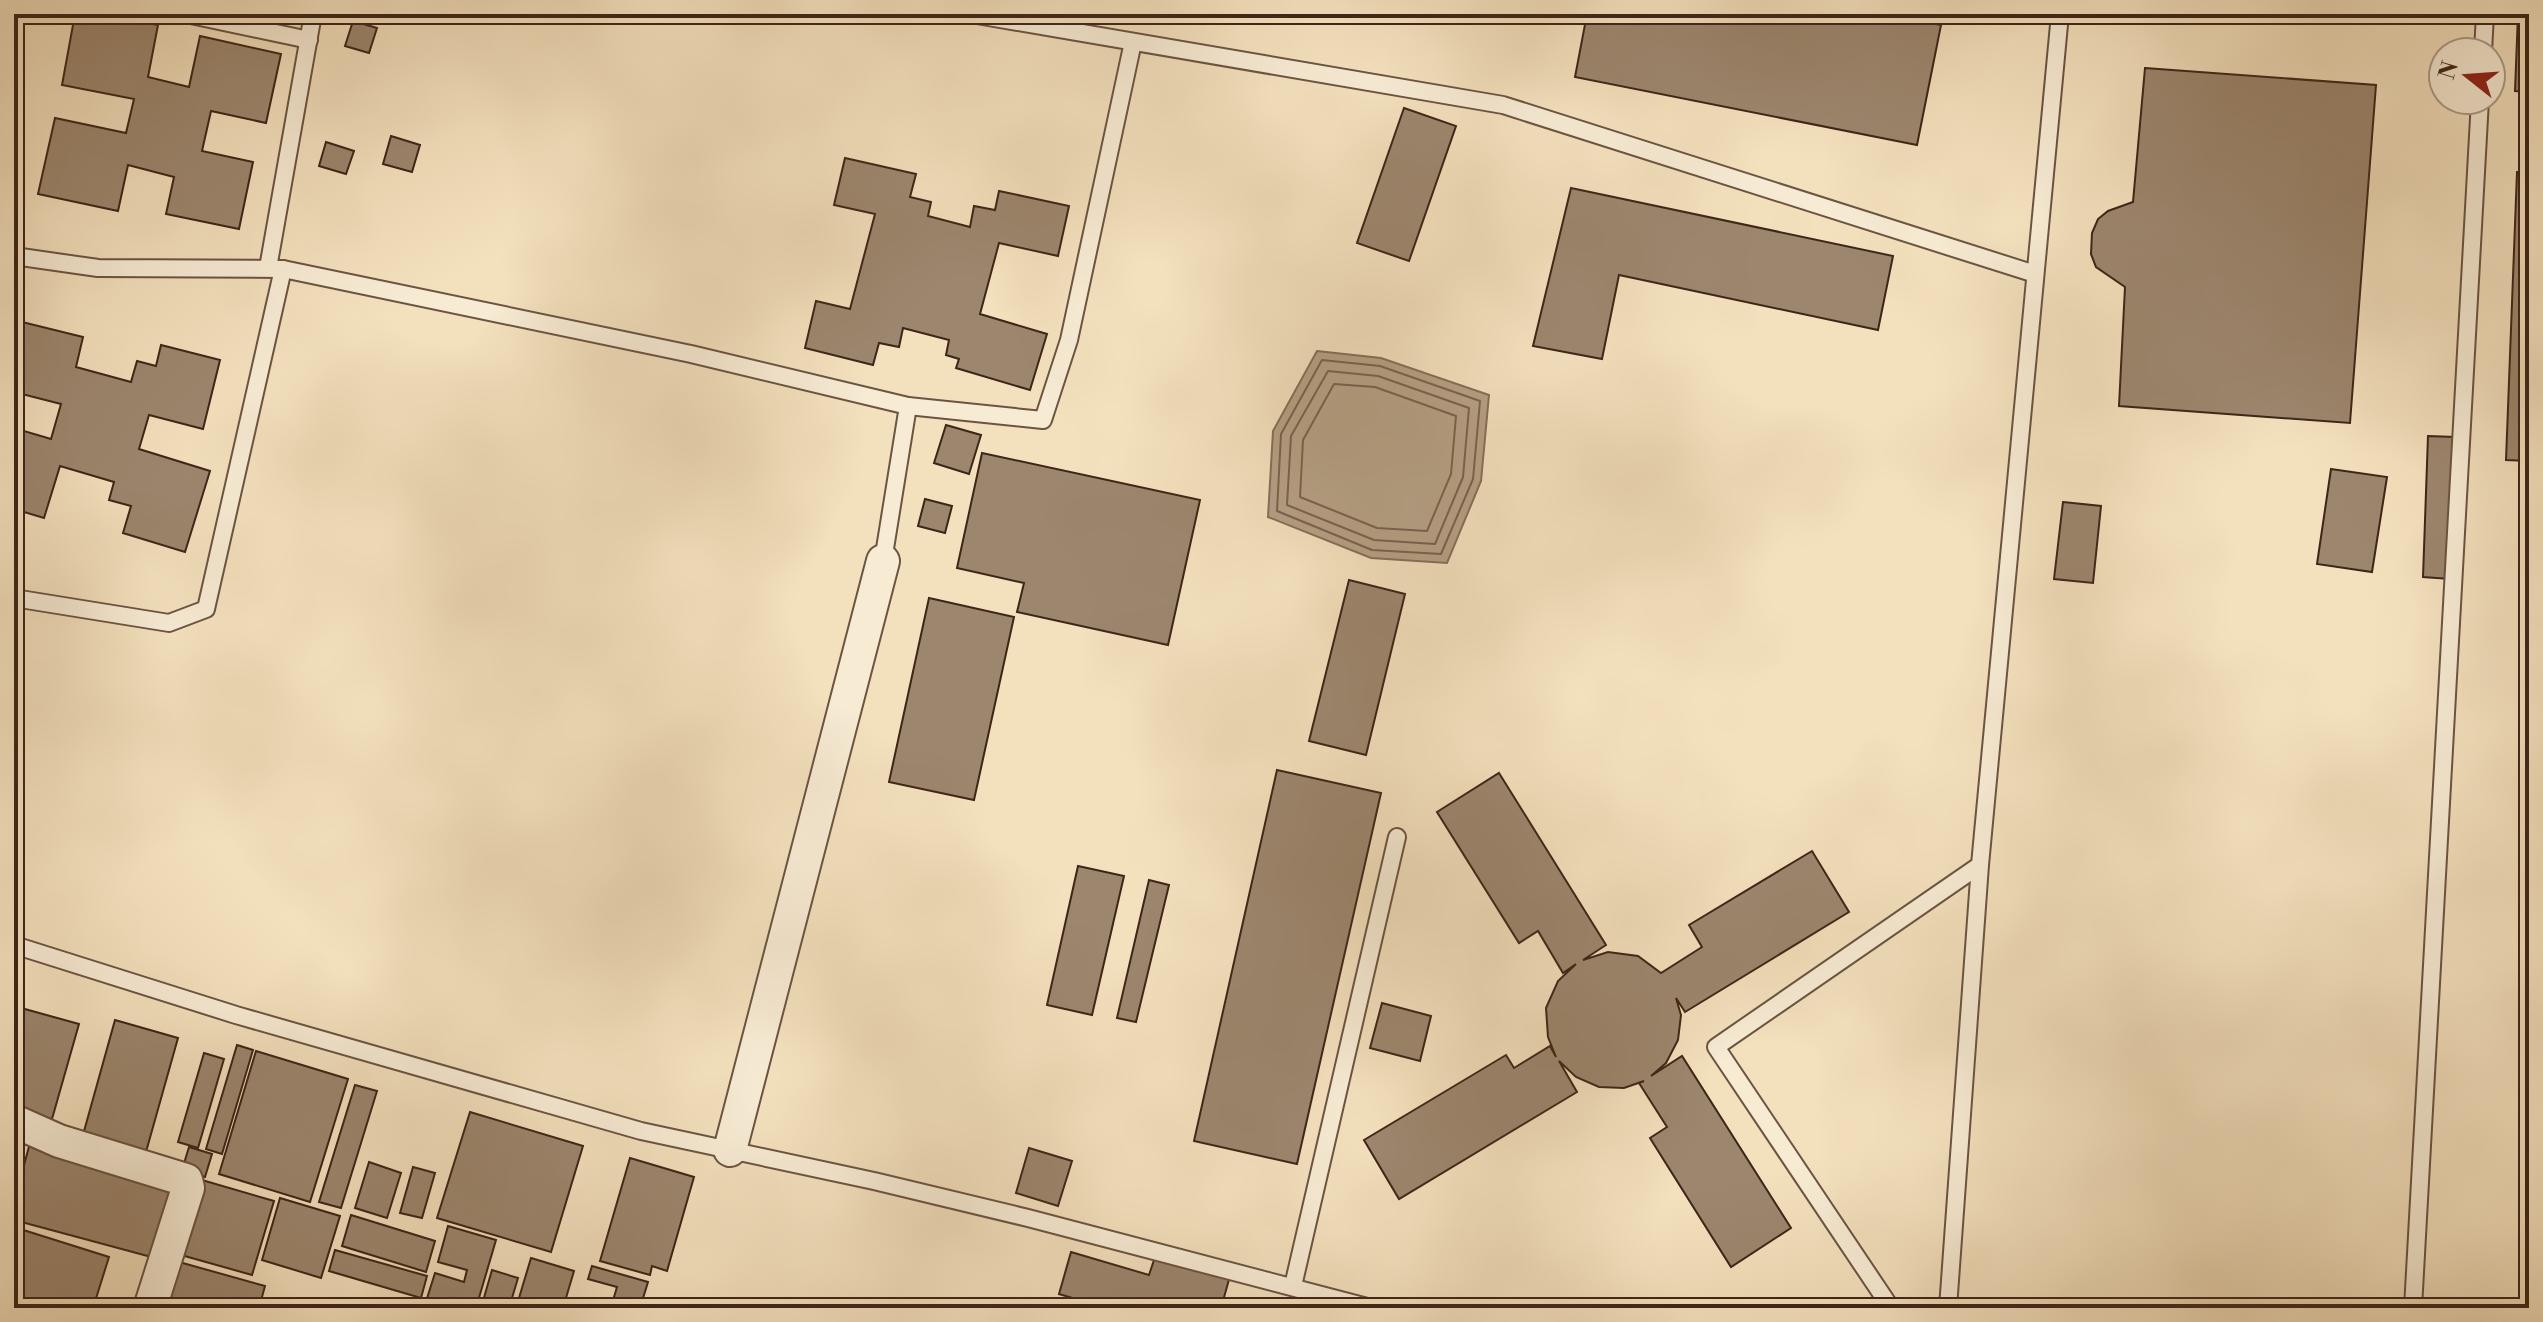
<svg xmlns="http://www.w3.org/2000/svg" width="2543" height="1322" font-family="'Libre Bodoni',serif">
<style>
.water{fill:#b5a085;stroke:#856f59;stroke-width:2}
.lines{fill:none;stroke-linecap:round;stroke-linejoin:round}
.shore{stroke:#7a624e;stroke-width:2}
.building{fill:#9c866e;stroke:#3e2518;stroke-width:2}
.lane-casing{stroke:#6b5441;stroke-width:20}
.street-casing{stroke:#6b5441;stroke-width:36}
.lane{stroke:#f7ebd4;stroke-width:16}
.street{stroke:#f7ebd4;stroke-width:32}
</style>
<rect width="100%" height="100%" fill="#f3e0bd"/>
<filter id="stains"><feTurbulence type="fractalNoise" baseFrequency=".0025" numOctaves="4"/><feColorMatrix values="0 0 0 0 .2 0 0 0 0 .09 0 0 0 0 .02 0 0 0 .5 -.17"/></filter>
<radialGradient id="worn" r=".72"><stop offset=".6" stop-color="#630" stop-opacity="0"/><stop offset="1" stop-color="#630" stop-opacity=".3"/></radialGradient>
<polygon class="water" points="1317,351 1381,358 1489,395 1481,481 1447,563 1371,558 1268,517 1273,431"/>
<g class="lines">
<g class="shore">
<polygon points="1322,360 1380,366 1480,401 1473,479 1441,554 1372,550 1277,511 1281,434"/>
<polygon points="1328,371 1378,376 1469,408 1463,477 1435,544 1374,540 1287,505 1291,436"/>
<polygon points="1334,384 1375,387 1456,416 1451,474 1427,531 1377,528 1300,497 1303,440"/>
</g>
</g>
<g class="building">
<polygon points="75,14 98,14 158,25 148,77 189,87 200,36 281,54 266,123 211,111 202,151 253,162 239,229 166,214 174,177 128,165 118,211 38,194 55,118 126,133 134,99 62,85"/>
<polygon points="1587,14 1887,14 1941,25 1917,145 1575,77"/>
<polygon points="2518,14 2529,14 2529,92 2515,91"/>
<polygon points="353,21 377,28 369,53 345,46"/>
<polygon points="2145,68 2376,85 2350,423 2119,406 2125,287 2096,267 2091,254 2092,233 2098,219 2108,211 2133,202"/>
<polygon points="1404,108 1456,126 1409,261 1357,243"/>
<polygon points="391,136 420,145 412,172 383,164"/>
<polygon points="326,142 354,151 346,174 319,166"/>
<polygon points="845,158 916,174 910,197 931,202 928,216 970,227 974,206 995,210 999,191 1069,206 1058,256 999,243 980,314 1047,334 1030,390 956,368 959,359 946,355 949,340 903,328 899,347 879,343 873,365 805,348 816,301 850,309 875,214 834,205"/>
<polygon points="2517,172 2529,173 2529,461 2506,460"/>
<polygon points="1571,188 1893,256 1878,330 1619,275 1602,359 1533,346"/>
<polygon points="14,320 83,337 76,367 131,382 137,361 156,366 161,345 220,360 203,429 149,415 139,449 210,471 185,552 123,533 131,506 109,500 114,482 60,466 44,518 14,509 14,428 51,439 61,404 14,392"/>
<polygon points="946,425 981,435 969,474 934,463"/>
<polygon points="2428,436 2455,437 2450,579 2423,577"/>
<polygon points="982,453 1200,500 1168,645 1017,612 1024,583 957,568"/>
<polygon points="2331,469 2387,477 2372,572 2317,564"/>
<polygon points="925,499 952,506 945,533 918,526"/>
<polygon points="2063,502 2101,506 2093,583 2054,579"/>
<polygon points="1349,580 1405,594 1366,755 1309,741"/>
<polygon points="929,598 1014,617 974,800 889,782"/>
<polygon points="1277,770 1381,793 1297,1164 1194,1141"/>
<polygon points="1499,773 1606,945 1583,960 1608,952 1638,956 1661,973 1702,947 1689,925 1812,851 1849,912 1685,1012 1676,998 1681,1015 1678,1040 1666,1063 1651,1076 1682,1056 1791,1228 1731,1267 1650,1138 1667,1127 1639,1083 1644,1081 1624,1088 1599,1087 1576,1077 1559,1061 1577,1092 1399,1199 1364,1140 1506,1055 1514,1068 1550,1046 1556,1057 1548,1037 1546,1008 1558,981 1576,964 1563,973 1538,931 1519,943 1437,812"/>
<polygon points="1078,866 1124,876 1092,1015 1047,1005"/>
<polygon points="1149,880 1169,885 1136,1022 1117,1018"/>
<polygon points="1382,1003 1431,1016 1420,1061 1370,1048"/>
<polygon points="14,1006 79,1024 52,1119 14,1108"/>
<polygon points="115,1020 178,1038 144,1159 81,1142"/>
<polygon points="237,1045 253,1050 222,1154 206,1149"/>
<polygon points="256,1051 348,1079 310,1202 219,1174"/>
<polygon points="204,1053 224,1059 198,1148 178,1142"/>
<polygon points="355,1085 377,1091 341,1208 319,1202"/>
<polygon points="470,1112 583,1146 551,1252 437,1218"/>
<polygon points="30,1143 176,1182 155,1258 14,1220 14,1202"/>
<polygon points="189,1147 212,1154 205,1177 182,1170"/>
<polygon points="1029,1148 1072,1161 1058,1206 1016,1193"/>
<polygon points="630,1158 694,1177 667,1271 652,1266 650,1275 600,1261"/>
<polygon points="369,1162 401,1173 387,1218 355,1208"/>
<polygon points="413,1167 435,1173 422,1218 400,1213"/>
<polygon points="195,1178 274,1201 252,1275 174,1253"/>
<polygon points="280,1198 340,1216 321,1278 262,1260"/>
<polygon points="351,1215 435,1241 426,1272 342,1246"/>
<polygon points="448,1226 496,1240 476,1308 424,1308 435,1273 464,1282 467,1270 438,1262"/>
<polygon points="17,1228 109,1257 93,1308 14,1307 14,1239"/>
<polygon points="335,1250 427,1276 421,1298 329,1271"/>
<polygon points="1071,1252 1149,1275 1156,1254 1230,1276 1221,1308 1106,1308 1059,1294"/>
<polygon points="531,1258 574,1271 563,1308 516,1308"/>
<polygon points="172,1260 265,1286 259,1308 159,1308"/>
<polygon points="592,1266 648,1282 640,1308 580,1308 582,1299 611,1307 617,1287 588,1279"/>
<polygon points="492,1270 518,1278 509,1308 481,1308"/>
</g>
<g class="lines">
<g class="lane-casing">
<g id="lane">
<polyline points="186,14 309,40"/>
<polyline points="971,14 1503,105 2035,274"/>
<polyline points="2483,52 2485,14"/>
<polyline points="14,256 98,268 283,269 691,354 908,406 1043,420 1069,340 1133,42"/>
<polyline points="268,268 313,14"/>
<polyline points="883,561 908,406"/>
<polyline points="14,598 169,623 206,609 283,269"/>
<polyline points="14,945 236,1015 641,1131 874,1181 1028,1218 1371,1308"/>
<polyline points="1293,1286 1397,837"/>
<polyline points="1891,1308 1716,1047 1980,865"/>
<polyline points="1948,1308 1980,865 2060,14"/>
<polyline points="2413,1308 2480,100"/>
</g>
</g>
<g class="street-casing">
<g id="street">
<polyline points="14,1121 59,1141 186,1180 188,1188 150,1308"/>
<polyline points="730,1150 883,561"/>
</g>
</g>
<use href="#lane" class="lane"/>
<use href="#street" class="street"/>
</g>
<rect width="2543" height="1322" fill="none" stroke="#f3e0bd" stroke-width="48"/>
<rect x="16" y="16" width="2511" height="1290" fill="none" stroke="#3e2518" stroke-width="4"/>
<rect x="24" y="24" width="2495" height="1274" fill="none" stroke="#3e2518" stroke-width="2"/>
<g transform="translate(2467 76) rotate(287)"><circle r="38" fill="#f7ebd4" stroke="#ad9c89" stroke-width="2"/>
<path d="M0-6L14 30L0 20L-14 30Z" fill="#8f2418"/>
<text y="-12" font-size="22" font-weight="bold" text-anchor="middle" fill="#3e2518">N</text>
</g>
<rect width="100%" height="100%" filter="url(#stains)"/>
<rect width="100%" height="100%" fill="url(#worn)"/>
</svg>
